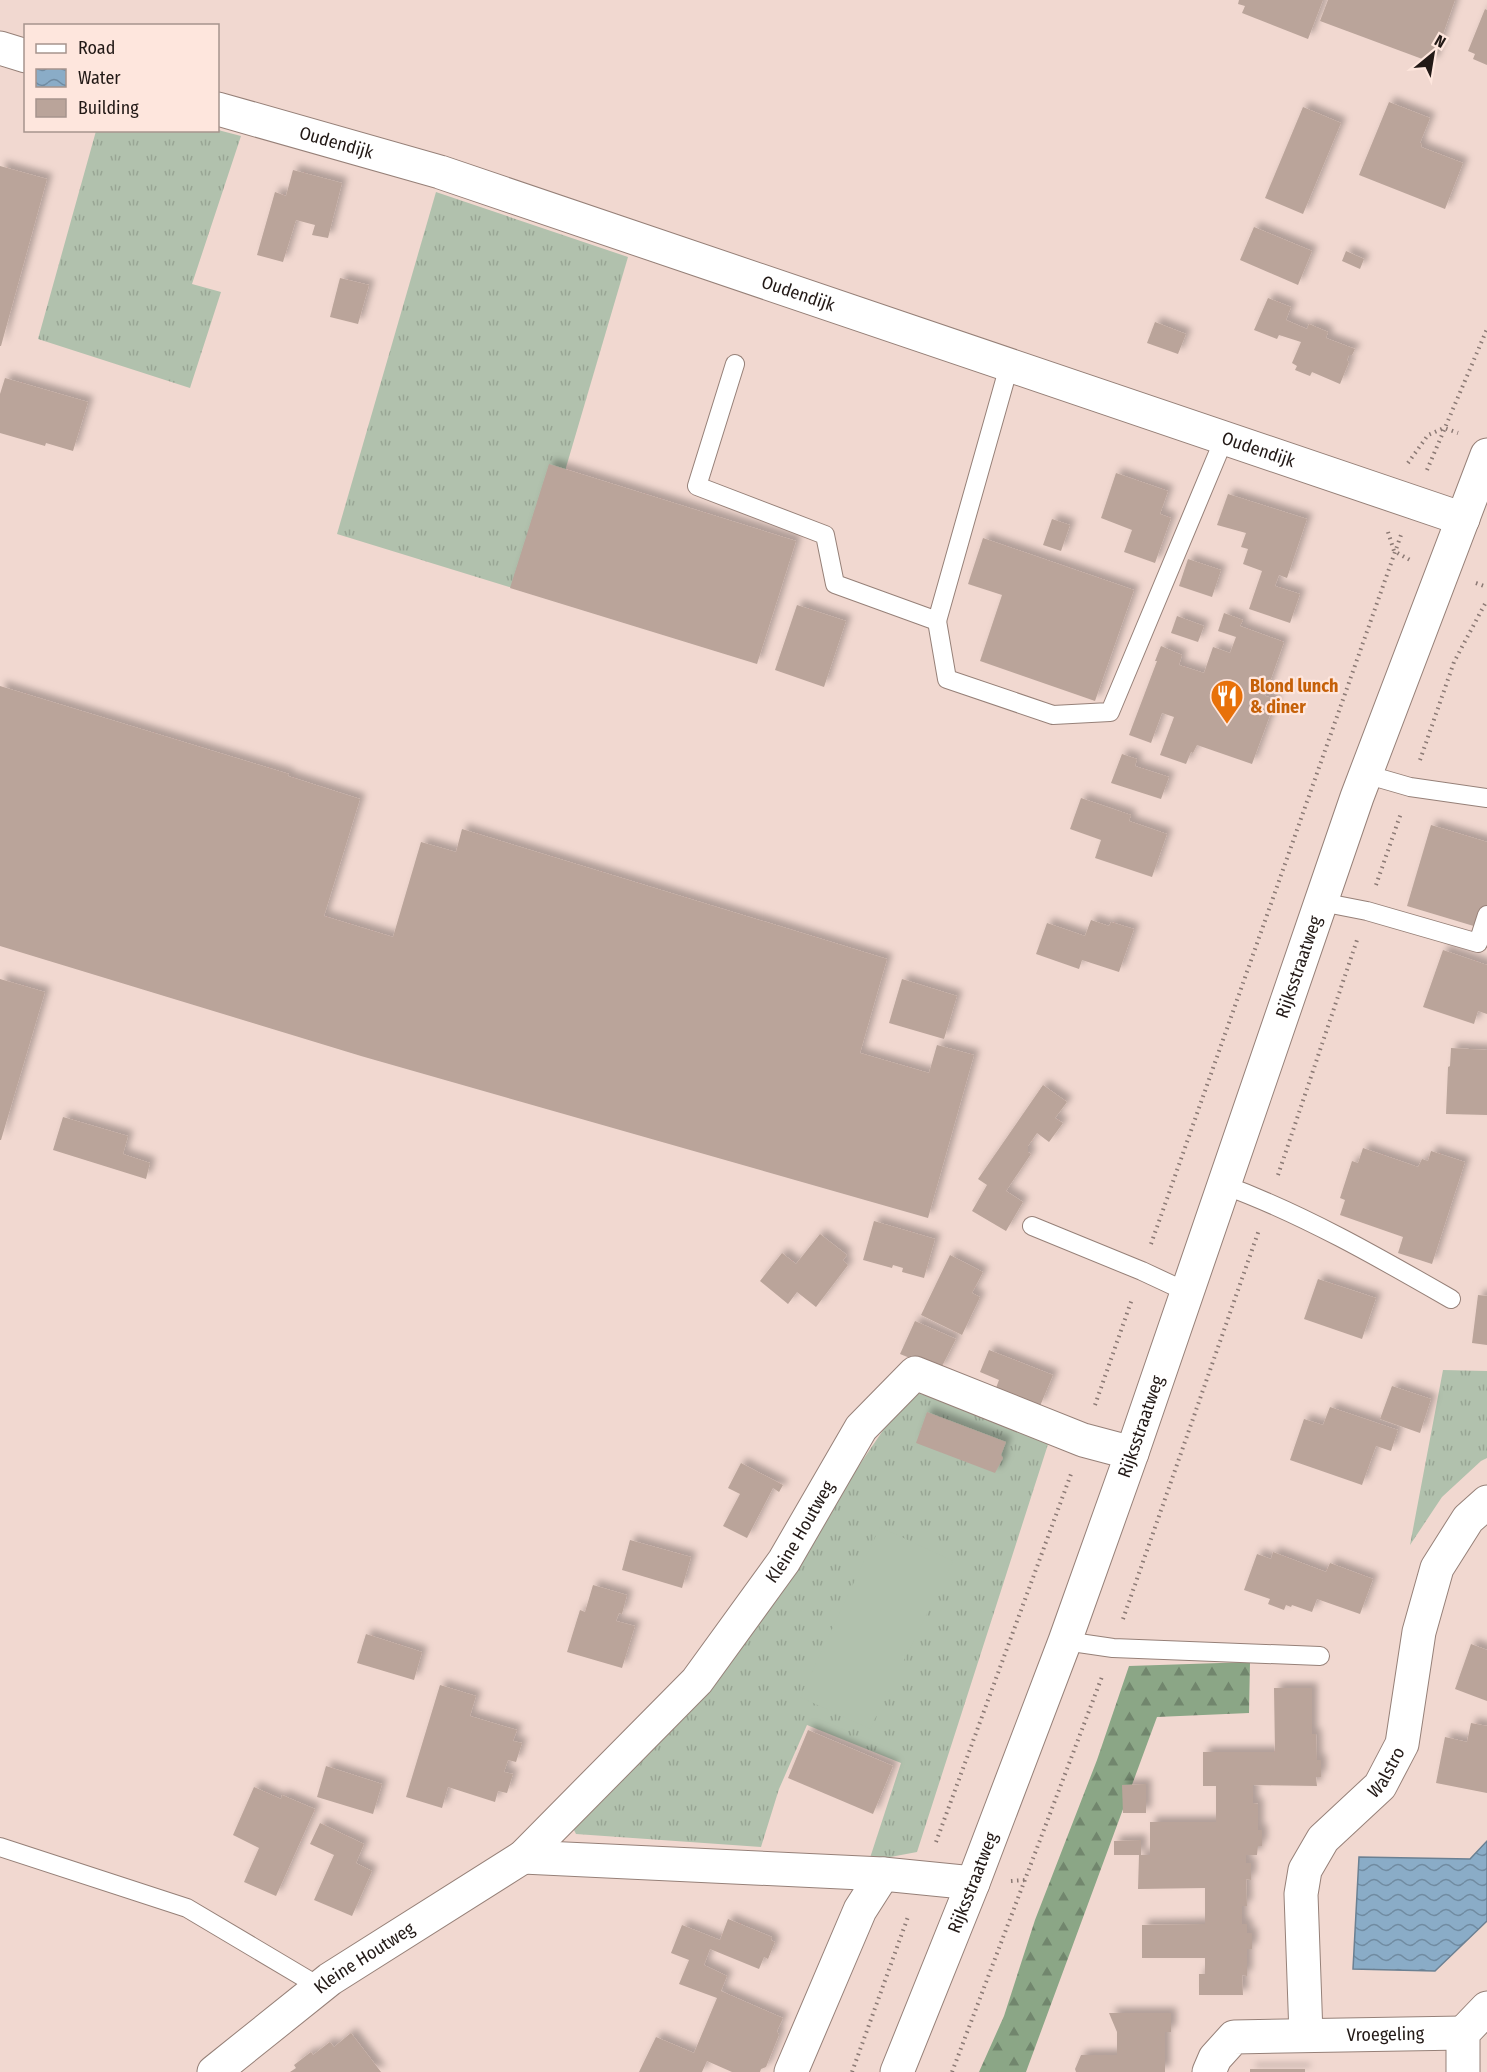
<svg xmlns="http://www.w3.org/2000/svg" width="1487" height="2072" font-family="'Fira Sans Condensed',sans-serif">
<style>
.grass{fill:url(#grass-tufts)}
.forest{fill:url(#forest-firs)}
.pitch{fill:#b1c1ad}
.water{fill:url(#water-waves);stroke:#6b8092;stroke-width:1.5}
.building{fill:#baa49a;filter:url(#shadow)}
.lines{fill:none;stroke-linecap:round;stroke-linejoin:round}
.lane-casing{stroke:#968078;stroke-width:20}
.street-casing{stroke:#968078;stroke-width:35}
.secondary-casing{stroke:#968078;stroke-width:35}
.path{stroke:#8b7974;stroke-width:4;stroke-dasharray:1.5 4.5;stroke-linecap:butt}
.lane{stroke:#fff;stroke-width:18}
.street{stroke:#fff;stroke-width:33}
.secondary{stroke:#fff;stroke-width:33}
.labels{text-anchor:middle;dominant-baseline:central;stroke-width:4.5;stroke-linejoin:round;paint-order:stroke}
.street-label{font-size:18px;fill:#221916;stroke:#fee6dd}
.food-label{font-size:18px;font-weight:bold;fill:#c56008;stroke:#fee6dd;text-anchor:start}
</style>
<defs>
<pattern id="grass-tufts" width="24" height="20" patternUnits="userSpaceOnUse" patternTransform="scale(1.5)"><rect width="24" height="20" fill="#b1c1ad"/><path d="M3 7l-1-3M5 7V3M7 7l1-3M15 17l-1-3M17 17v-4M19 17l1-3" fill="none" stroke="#98a594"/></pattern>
<pattern id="forest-firs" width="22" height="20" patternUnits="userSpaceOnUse" patternTransform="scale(1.5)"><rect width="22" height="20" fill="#8ba686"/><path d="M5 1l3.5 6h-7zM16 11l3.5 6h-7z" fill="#71866d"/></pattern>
<pattern id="water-waves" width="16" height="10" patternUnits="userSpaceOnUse" patternTransform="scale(1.5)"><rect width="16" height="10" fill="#8aacc7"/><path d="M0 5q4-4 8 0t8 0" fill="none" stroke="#708ba1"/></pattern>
<filter id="shadow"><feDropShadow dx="5.5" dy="-5.5" stdDeviation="3" flood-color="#0004"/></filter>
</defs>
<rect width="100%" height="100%" fill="#f1d8d0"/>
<g class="grass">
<polygon points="218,130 241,136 192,284 221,292 190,388 38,339 96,131"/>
<polygon points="436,192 628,257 529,593 337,534"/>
<polygon points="1443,1370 1487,1371 1487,1458 1481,1461 1442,1497 1410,1545"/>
<polygon points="917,1393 988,1412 1051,1435 917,1852 869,1861 901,1763 807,1725 779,1789 761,1847 576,1834 568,1818 731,1653 888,1423"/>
</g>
<polygon class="forest" points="1250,1662 1249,1713 1157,1717 1026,2072 979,2072 1004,2016 1035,1920 1097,1760 1129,1666"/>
<polygon class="pitch" points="880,1527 953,1561 870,1729 800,1697"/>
<polygon class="water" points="1487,1841 1487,1921 1435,1971 1353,1969 1359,1857 1470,1859"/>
<g class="building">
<polygon points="1239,0 1323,0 1308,39 1242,13 1245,6 1238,4"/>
<polygon points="1328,0 1455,0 1433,63 1320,21"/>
<polygon points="1485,9 1487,10 1487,65 1473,59 1475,54 1468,51"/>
<polygon points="1389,102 1430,118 1420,143 1422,143 1421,147 1463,163 1445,209 1359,175"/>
<polygon points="1303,107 1341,123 1303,214 1265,198"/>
<polygon points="0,166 47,179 1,346 0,346"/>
<polygon points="293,170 342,183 328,238 312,235 315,225 296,220 283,262 257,255 275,192 286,196"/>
<polygon points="1254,227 1312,251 1298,285 1240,260"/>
<polygon points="1346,251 1364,259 1360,269 1342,261"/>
<polygon points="340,278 369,285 358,324 330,317"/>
<polygon points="1268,298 1291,307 1286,320 1307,329 1309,324 1328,332 1326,338 1355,349 1352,355 1349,355 1347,360 1349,362 1340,384 1312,372 1310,376 1295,370 1297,366 1292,363 1301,342 1279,335 1277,339 1254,330"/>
<polygon points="1155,322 1186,334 1178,354 1147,343"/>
<polygon points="5,378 88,402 73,451 46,443 45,446 0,433 0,394"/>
<polygon points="549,464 796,541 757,664 510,588"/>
<polygon points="1116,473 1168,491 1160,514 1171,518 1155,563 1124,552 1132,530 1101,518"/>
<polygon points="1228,494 1307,519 1287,578 1279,575 1275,586 1300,594 1290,623 1249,609 1262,571 1243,564 1248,549 1241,547 1246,533 1217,525"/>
<polygon points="1052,519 1070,525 1061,551 1043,545"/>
<polygon points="983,538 1134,590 1095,701 980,661 1002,595 968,584"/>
<polygon points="1188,559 1221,570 1212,597 1179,586"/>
<polygon points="797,605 846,621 824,687 775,670"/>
<polygon points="1224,613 1243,620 1240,626 1284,642 1265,696 1276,699 1252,764 1197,745 1193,753 1191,752 1186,764 1160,755 1174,717 1162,713 1151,743 1129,735 1157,661 1155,661 1161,646 1182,655 1179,665 1204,673 1213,647 1230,653 1236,637 1218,631"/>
<polygon points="1177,616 1204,626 1198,642 1171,633"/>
<polygon points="0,686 289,774 288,776 360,799 324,916 393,937 421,842 456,852 462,829 887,959 860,1053 929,1073 937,1045 974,1055 928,1218 361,1056 0,946"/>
<polygon points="1122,754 1137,759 1135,766 1169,777 1161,799 1111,783"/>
<polygon points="1081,798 1131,815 1129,821 1167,834 1152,877 1095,858 1101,840 1070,829"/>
<polygon points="1431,825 1487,842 1487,930 1407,906"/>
<polygon points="1091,920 1109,926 1111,922 1134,929 1119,972 1082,960 1079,969 1036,954 1047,923 1085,936"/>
<polygon points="1443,950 1487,965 1487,1014 1478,1011 1474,1024 1423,1007"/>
<polygon points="0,979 45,992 1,1140 0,1140"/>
<polygon points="902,979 957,996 944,1039 889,1023"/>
<polygon points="1451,1048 1487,1050 1487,1115 1446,1114 1448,1067 1450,1066"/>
<polygon points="1043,1085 1067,1102 1055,1118 1063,1123 1049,1142 1037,1133 1028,1146 1028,1152 1031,1154 1006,1191 1023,1202 1006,1231 972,1211 987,1185 978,1179"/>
<polygon points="63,1117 128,1136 123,1154 150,1163 146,1179 53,1150"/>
<polygon points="1363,1148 1418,1167 1422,1159 1428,1161 1431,1151 1465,1162 1432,1264 1398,1253 1403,1237 1340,1215 1345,1200 1340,1198 1352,1161 1358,1163"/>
<polygon points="874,1221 935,1239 924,1278 902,1272 903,1268 893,1265 892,1268 863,1260"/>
<polygon points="820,1234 847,1255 843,1260 848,1265 816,1307 797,1292 788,1304 760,1281 782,1253 796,1264"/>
<polygon points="950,1255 983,1272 972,1293 980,1297 962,1335 921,1315"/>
<polygon points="1318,1279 1376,1298 1362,1339 1304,1319"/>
<polygon points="1478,1295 1487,1296 1487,1345 1472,1343"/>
<polygon points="915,1321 956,1339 940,1370 900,1354"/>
<polygon points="989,1350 1053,1375 1040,1406 996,1388 999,1380 980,1372"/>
<polygon points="1392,1386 1431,1399 1420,1433 1380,1419"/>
<polygon points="1330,1407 1398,1430 1391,1451 1376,1446 1362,1485 1290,1460 1304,1419 1323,1425"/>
<polygon points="927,1412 1006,1442 1001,1455 1003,1458 995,1473 916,1443"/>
<polygon points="741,1463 783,1485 779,1492 773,1488 747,1538 723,1526 740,1494 728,1488"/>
<polygon points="630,1540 691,1557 682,1588 622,1570"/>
<polygon points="1273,1552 1326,1572 1330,1563 1373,1579 1360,1614 1317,1599 1312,1612 1292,1605 1291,1607 1286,1605 1284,1610 1268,1604 1270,1599 1244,1590 1257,1554 1271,1559"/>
<polygon points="593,1585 627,1595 622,1614 619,1613 616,1621 635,1626 622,1668 567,1652 580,1610 585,1612"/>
<polygon points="366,1634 422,1652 414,1680 357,1663"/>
<polygon points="1471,1644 1487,1650 1487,1701 1455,1689"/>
<polygon points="440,1685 476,1696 470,1716 517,1730 513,1741 522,1743 516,1762 508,1760 504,1772 513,1774 507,1793 498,1791 495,1802 448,1787 442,1808 406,1797"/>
<polygon points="1274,1688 1312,1688 1312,1734 1316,1734 1317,1760 1321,1760 1321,1777 1316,1777 1317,1786 1253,1785 1253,1803 1258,1804 1258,1830 1262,1830 1262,1846 1258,1846 1257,1855 1246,1855 1246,1863 1251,1863 1251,1880 1246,1879 1247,1906 1242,1906 1242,1924 1247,1924 1247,1933 1252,1933 1252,1949 1247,1949 1247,1976 1242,1975 1243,1995 1199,1995 1199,1974 1205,1974 1205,1958 1142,1958 1142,1925 1205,1924 1205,1888 1138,1889 1139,1855 1150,1855 1150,1822 1216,1822 1216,1786 1203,1786 1203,1752 1275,1752"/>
<polygon points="1471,1723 1487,1726 1487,1793 1436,1783 1445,1737 1467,1742"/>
<polygon points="808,1730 893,1766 873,1814 788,1778"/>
<polygon points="326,1766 382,1784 373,1814 317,1797"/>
<polygon points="1146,1784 1146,1813 1123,1813 1122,1785"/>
<polygon points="254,1787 281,1799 282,1795 315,1809 276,1896 244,1882 259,1848 233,1835"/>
<polygon points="320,1823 364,1844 356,1863 372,1871 352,1916 314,1900 334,1855 310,1844"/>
<polygon points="1141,1840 1141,1855 1114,1855 1114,1841"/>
<polygon points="728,1919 772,1937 771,1940 775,1942 768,1959 764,1957 759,1969 710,1949 704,1965 727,1976 721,1991 783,2018 777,2031 779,2035 766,2067 761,2069 760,2072 732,2072 707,2061 702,2072 639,2072 656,2037 694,2053 717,1998 679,1984 689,1960 671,1953 682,1925 720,1940"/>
<polygon points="1109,2013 1171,2013 1171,2032 1165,2032 1165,2072 1076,2072 1075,2069 1081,2055 1117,2055 1117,2032"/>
<polygon points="351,2033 381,2072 290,2072 296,2068 294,2065 311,2052 313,2055 330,2042 334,2047"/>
<rect x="1250" y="2069" width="55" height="3"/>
</g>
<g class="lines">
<g class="lane-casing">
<g id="lane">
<polyline points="735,364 697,486 825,535 835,584 937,621 1009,366"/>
<polyline points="937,621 947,679 1053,715 1110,712 1224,439"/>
<polyline points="1365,774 1410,787 1487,798"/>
<polyline points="1321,902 1367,911 1478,943 1487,915"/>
<path d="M1224,1185C1303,1214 1378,1257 1451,1299"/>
<polyline points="1032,1226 1142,1271 1187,1292"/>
<polyline points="1065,1641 1113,1648 1320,1656"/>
<polyline points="0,1847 187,1908 320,1987"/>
</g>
</g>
<g class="street-casing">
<g id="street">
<polyline points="0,48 26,56"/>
<path id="s1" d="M218,109L440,172L1463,519"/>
<polyline points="523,1857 883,1874 973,1883"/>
<path id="s2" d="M1306,2035L1301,1894L1305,1870L1323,1839L1380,1786L1402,1744L1419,1632L1437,1568L1468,1519L1487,1502"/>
<path id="s3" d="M214,2072L330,1979L523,1857L697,1681L784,1561L861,1428L915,1373L1083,1440L1132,1453"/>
<polyline points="791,2072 860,1910 883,1874"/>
<path id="s4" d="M1209,2072L1215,2058L1234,2037L1463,2033"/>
<polyline points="1463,2072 1463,2033 1487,2008"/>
</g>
</g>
<g class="secondary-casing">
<g id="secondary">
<path id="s5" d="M897,2072L973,1883L1065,1641L1132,1453L1357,797L1487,455"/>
</g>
</g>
<g class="path">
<polyline points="1408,463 1428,435 1444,428 1458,433"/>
<polyline points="1427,470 1487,329"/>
<polyline points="1388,532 1394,551 1410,560"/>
<polyline points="1476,583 1487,587"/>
<polyline points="1420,760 1454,662 1487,600"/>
<polyline points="1376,885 1401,813"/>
<polyline points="1278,1175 1358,937"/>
<polyline points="1151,1244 1401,535"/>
<polyline points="1095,1405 1132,1299"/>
<polyline points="1123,1619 1259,1230"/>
<polyline points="936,1842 1071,1474"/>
<polyline points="1011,1881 1025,1880"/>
<polyline points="852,2072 909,1914"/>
<polyline points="952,2072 1103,1674"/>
</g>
<use href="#lane" class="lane"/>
<use href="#street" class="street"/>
<use href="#secondary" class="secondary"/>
</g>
<defs>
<g id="restaurant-pin" transform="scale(1.725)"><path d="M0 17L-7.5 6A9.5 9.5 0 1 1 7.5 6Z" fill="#e8710a" stroke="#fee6dd"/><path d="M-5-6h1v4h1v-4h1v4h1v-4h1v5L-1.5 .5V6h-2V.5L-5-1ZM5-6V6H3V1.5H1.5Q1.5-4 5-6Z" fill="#fff"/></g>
</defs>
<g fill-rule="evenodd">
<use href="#restaurant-pin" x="1227" y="696"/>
</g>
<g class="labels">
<g class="street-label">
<text stroke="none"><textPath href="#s1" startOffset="123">Oudendijk</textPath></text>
<text stroke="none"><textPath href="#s1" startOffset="609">Oudendijk</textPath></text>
<text stroke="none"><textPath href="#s1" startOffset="1095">Oudendijk</textPath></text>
<text stroke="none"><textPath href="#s5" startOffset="1176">Rijksstraatweg</textPath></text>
<text stroke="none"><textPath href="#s5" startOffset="690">Rijksstraatweg</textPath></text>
<text stroke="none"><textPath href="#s3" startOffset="806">Kleine Houtweg</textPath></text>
<text stroke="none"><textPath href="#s2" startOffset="294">Walstro</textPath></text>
<text stroke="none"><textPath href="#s5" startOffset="204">Rijksstraatweg</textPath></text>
<text stroke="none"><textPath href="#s3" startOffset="189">Kleine Houtweg</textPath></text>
<text stroke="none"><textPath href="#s4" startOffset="195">Vroegeling</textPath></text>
</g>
<g class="food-label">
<text x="1250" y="686">Blond lunch<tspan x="1250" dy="21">&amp; diner</tspan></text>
</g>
</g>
<rect x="24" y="24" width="195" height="108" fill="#fee6dd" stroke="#a6948d" stroke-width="1.5"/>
<rect x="36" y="44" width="30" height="9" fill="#ffffff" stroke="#a6948d" stroke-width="1.5"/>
<text x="78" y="54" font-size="18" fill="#221916">Road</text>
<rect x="36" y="69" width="30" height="18" fill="url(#water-waves)" stroke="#a6948d" stroke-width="1.5"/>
<text x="78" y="84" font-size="18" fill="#221916">Water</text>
<rect x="36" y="99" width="30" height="18" fill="#baa49a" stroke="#a6948d" stroke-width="1.5"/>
<text x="78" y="114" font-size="18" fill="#221916">Building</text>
<g transform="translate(1433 54) rotate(30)" stroke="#fee6dd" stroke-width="4.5" paint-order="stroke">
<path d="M0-4.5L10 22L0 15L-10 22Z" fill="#221916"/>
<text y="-9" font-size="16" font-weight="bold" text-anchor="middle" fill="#221916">N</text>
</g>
</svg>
